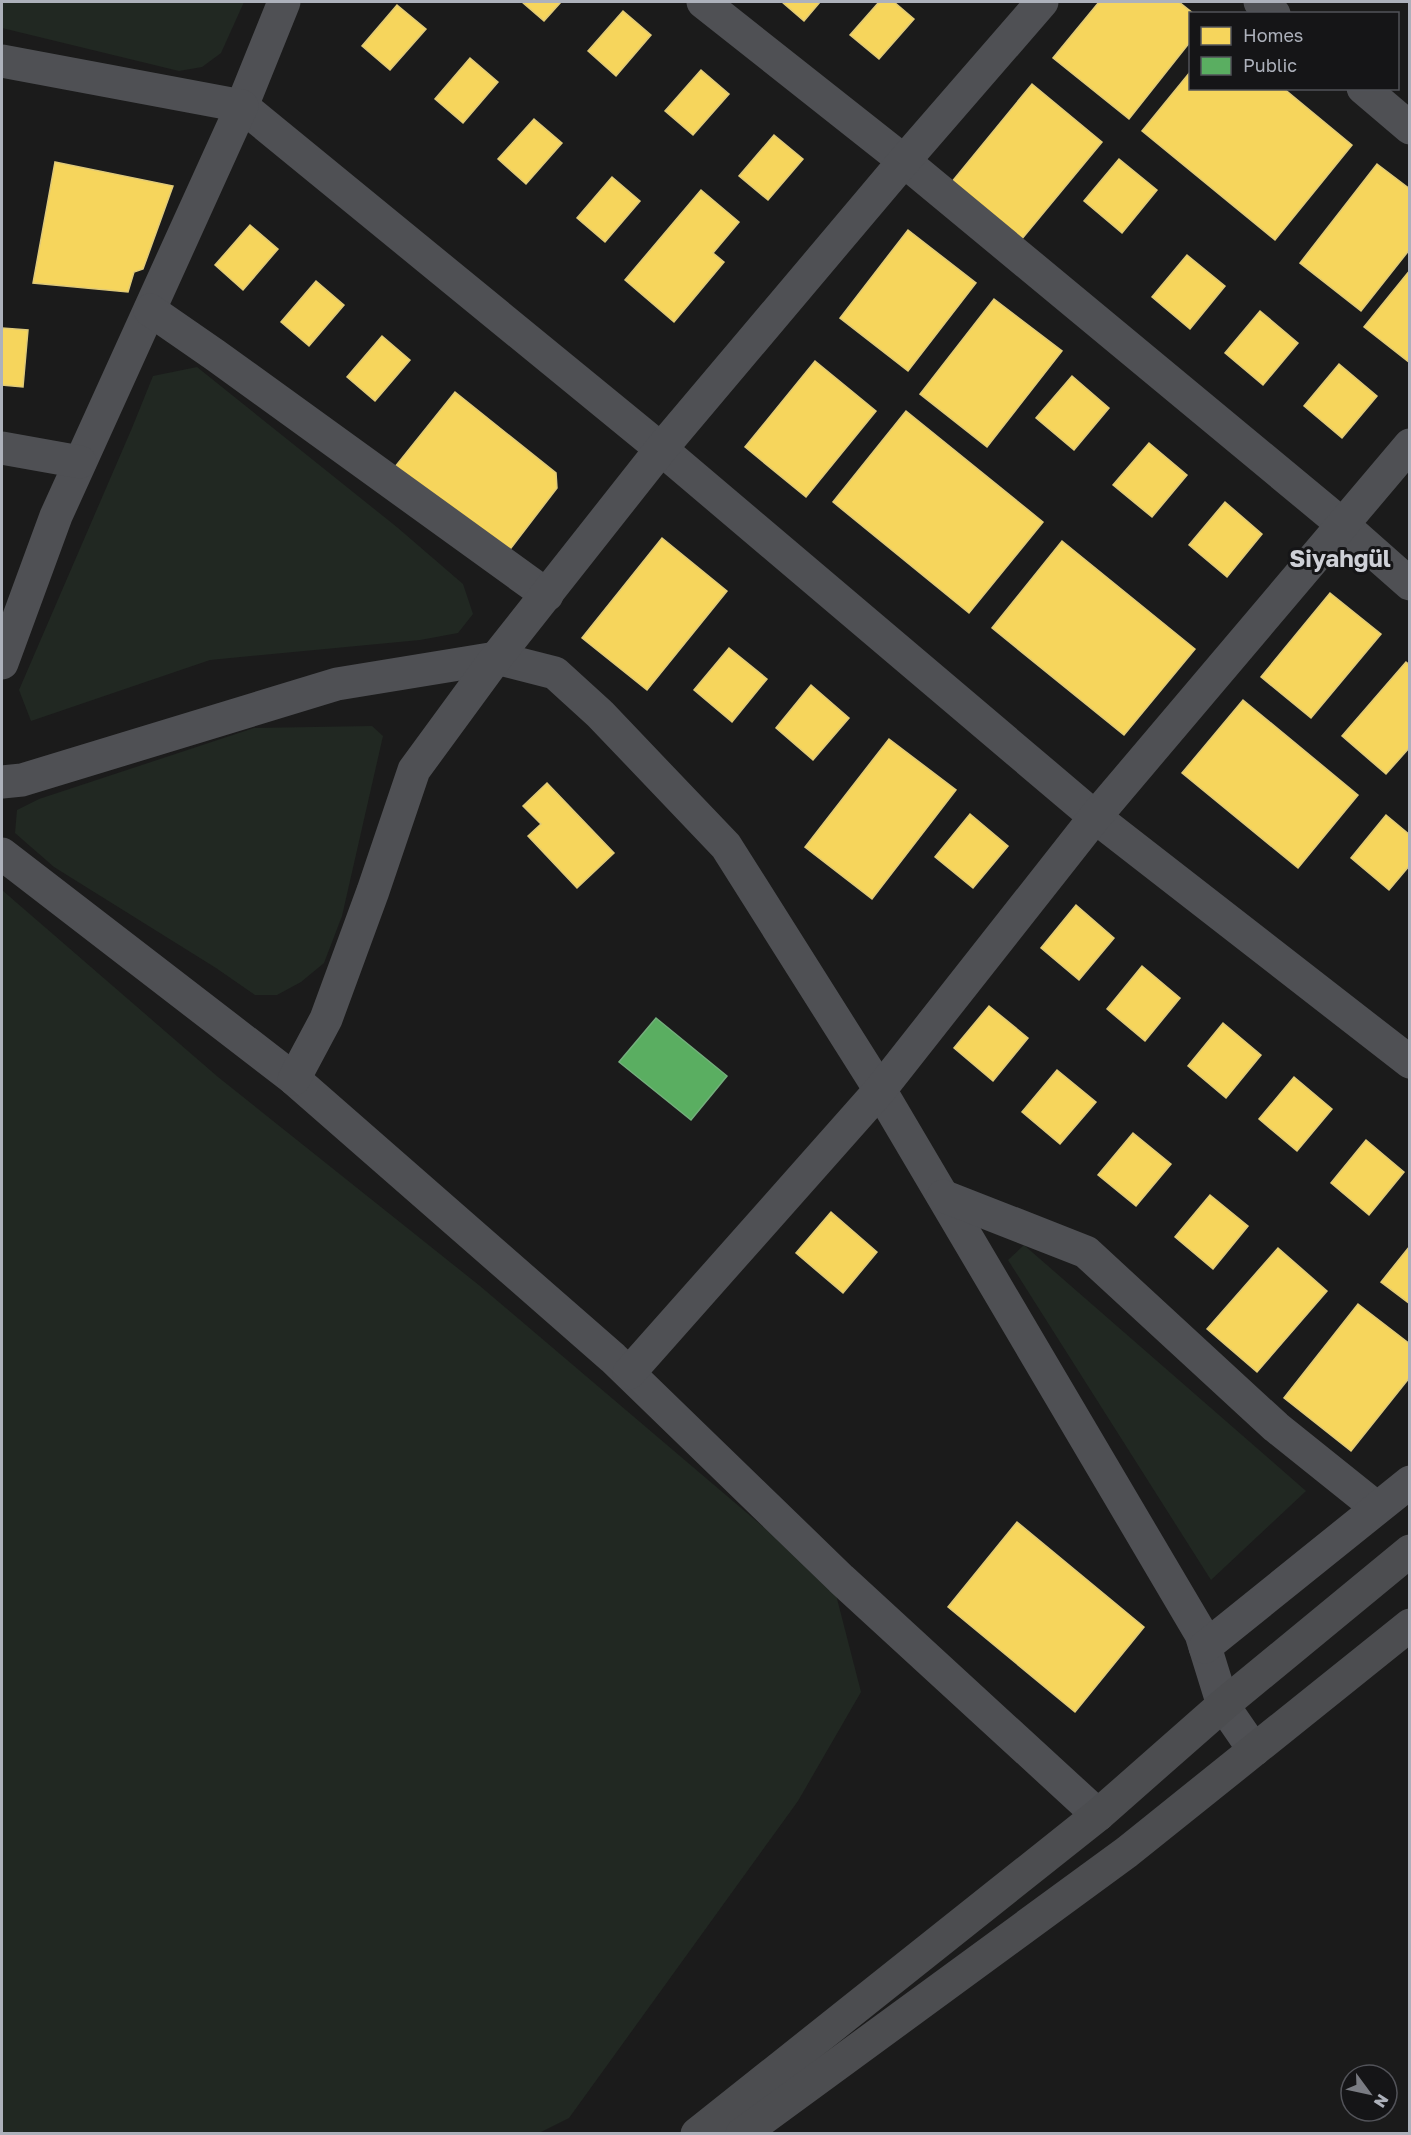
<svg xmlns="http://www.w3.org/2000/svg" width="1411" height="2135" font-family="'Golos Text',sans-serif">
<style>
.green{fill:#212822}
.homes{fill:#f6d55c;stroke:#e0ca78;stroke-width:1.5}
.public{fill:#5aae61;stroke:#73af7c;stroke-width:1.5}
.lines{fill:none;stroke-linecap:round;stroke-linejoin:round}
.minor{stroke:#4f5054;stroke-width:33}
.major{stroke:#4c4d50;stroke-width:33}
.labels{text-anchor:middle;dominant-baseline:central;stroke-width:6;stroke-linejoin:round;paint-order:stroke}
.district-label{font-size:24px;font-weight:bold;fill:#ced0d7;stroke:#151517}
</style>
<rect width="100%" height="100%" fill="#1b1b1b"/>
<g class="green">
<polygon points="2,2 244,2 221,53 202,67 179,71 2,28"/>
<polygon points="197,367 398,528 463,584 473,614 458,633 420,640 210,660 31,721 19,690 132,428 153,376"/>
<polygon points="372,726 383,736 342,916 324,963 301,982 277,995 255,995 216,968 54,867 15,833 17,810 39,799 254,728"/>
<polygon points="2,890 218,1077 480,1286 834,1587 861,1692 798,1801 569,2118 539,2133 2,2133"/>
<polygon points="1024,1245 1306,1491 1211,1580 1008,1260"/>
</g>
<g class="homes">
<polygon points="522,2 561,2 544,21"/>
<polygon points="782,2 820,2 804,21"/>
<polygon points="879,2 894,2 914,19 879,59 850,35"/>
<polygon points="1099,2 1179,2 1194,14 1190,14 1190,42 1129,119 1053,58"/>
<polygon points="397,5 426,29 390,70 362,46"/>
<polygon points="623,11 651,35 616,76 588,51"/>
<polygon points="470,58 498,82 463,123 435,99"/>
<polygon points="701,70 729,94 693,135 665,111"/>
<polygon points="1190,72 1190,88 1283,88 1352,145 1275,240 1142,131"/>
<polygon points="1032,84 1102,142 1021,240 951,183"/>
<polygon points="534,119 562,143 526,184 498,159"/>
<polygon points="774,135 803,159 768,200 739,176"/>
<polygon points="1119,159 1157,190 1122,233 1084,201"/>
<polygon points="55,162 173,186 143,269 134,272 128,292 33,283"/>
<polygon points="1377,164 1410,189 1410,249 1361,311 1300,263"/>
<polygon points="612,177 640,201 605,242 577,218"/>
<polygon points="701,190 739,222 713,253 724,262 674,322 625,280"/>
<polygon points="250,225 278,249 243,290 215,265"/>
<polygon points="908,230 976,283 908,371 840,318"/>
<polygon points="1187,255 1225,286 1190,329 1152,297"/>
<polygon points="1410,270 1410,363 1364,327"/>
<polygon points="316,281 344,305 309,346 281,322"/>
<polygon points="994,299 1062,351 987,447 920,394"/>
<polygon points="1260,311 1298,343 1263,385 1225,353"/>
<polygon points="2,328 28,330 23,387 2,385"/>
<polygon points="382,336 410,360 375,401 347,377"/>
<polygon points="815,361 876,411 806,497 745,447"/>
<polygon points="1339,364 1377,396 1342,438 1304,406"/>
<polygon points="1072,376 1109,408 1074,450 1036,418"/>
<polygon points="455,392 556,473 557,488 508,552 394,468"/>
<polygon points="906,411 1043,522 969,613 833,502"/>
<polygon points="1149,443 1187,475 1152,517 1113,485"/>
<polygon points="1225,502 1262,534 1227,577 1189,545"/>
<polygon points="662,538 727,591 647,690 582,638"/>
<polygon points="1062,541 1195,649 1124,735 992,628"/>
<polygon points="1330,593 1381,634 1311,718 1261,677"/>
<polygon points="729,648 767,679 732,722 694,690"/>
<polygon points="1406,662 1410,665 1410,747 1386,774 1342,736"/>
<polygon points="811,685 849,718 813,760 776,728"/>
<polygon points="1243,700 1358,795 1298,868 1182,773"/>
<polygon points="889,739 956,790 872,899 805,847"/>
<polygon points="547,783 614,853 577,888 528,836 541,824 523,806"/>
<polygon points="970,814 1008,846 973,888 935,857"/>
<polygon points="1386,815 1410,835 1410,865 1389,890 1351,858"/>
<polygon points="1076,905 1114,938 1079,980 1041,948"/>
<polygon points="1142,966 1180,998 1145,1041 1107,1009"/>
<polygon points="989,1006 1028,1038 993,1081 954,1048"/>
<polygon points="1223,1023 1261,1055 1226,1098 1188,1066"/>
<polygon points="1057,1070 1096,1102 1060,1144 1022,1112"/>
<polygon points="1294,1077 1332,1109 1297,1151 1259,1119"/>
<polygon points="1133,1133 1171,1164 1136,1206 1098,1175"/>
<polygon points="1366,1140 1404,1172 1369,1215 1331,1183"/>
<polygon points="1210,1195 1248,1226 1213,1269 1175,1237"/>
<polygon points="831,1212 877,1252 843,1293 796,1253"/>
<polygon points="1410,1246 1410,1304 1381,1282"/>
<polygon points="1278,1248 1327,1291 1257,1372 1207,1329"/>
<polygon points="1358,1304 1410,1344 1410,1377 1351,1451 1284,1398"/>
<polygon points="1017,1522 1144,1627 1075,1712 948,1607"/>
</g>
<polygon class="public" points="656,1018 727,1076 691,1120 619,1062"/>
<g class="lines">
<g class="minor">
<polyline points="284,2 242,106 661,449 1095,817 1410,1062"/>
<polyline points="703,2 904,161 1343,525 1410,584"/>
<polyline points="1260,2 1274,14"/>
<polyline points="2,61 242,106 56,516 2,663"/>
<polyline points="1363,88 1410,128"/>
<polyline points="150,310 215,355 547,595"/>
<polyline points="2,448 80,462"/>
<polyline points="2,782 22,780 337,684 496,658 555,673 600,714 726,846 880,1090 1201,1634 1223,1705 1254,1750"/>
<polyline points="2,854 294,1079 613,1358 841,1579 1098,1815"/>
<polyline points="294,1079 326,1019 373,891 414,770 496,658 661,449 904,161 1042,2"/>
<polyline points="943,1196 1086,1252 1276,1427 1377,1508"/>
<polyline points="629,1373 880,1090 1095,817 1410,445"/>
<polyline points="1205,1647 1410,1482"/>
</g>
<g class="major">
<polyline points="697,2134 1098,1815 1223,1705 1410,1551"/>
<polyline points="742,2134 1127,1852 1410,1625"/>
</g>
</g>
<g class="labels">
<g class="district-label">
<text x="1340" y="557">Siyahgül</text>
</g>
</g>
<rect width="1411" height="2135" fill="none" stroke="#adb1bb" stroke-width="6"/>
<rect x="1189" y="12" width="210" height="78" fill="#151517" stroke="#525359" stroke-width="1.5"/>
<rect x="1201" y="27" width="30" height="18" fill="#f6d55c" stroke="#525359" stroke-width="1.5"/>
<text x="1243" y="42" font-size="18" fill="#adb1bb">Homes</text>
<rect x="1201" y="57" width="30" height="18" fill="#5aae61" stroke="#525359" stroke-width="1.5"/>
<text x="1243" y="72" font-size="18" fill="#adb1bb">Public</text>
<g transform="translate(1369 2093) rotate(123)"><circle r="28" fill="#151517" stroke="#525359" stroke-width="1.5"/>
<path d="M0-4.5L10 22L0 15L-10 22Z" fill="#7a7c83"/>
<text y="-9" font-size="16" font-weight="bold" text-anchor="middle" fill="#adb1bb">N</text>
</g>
</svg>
